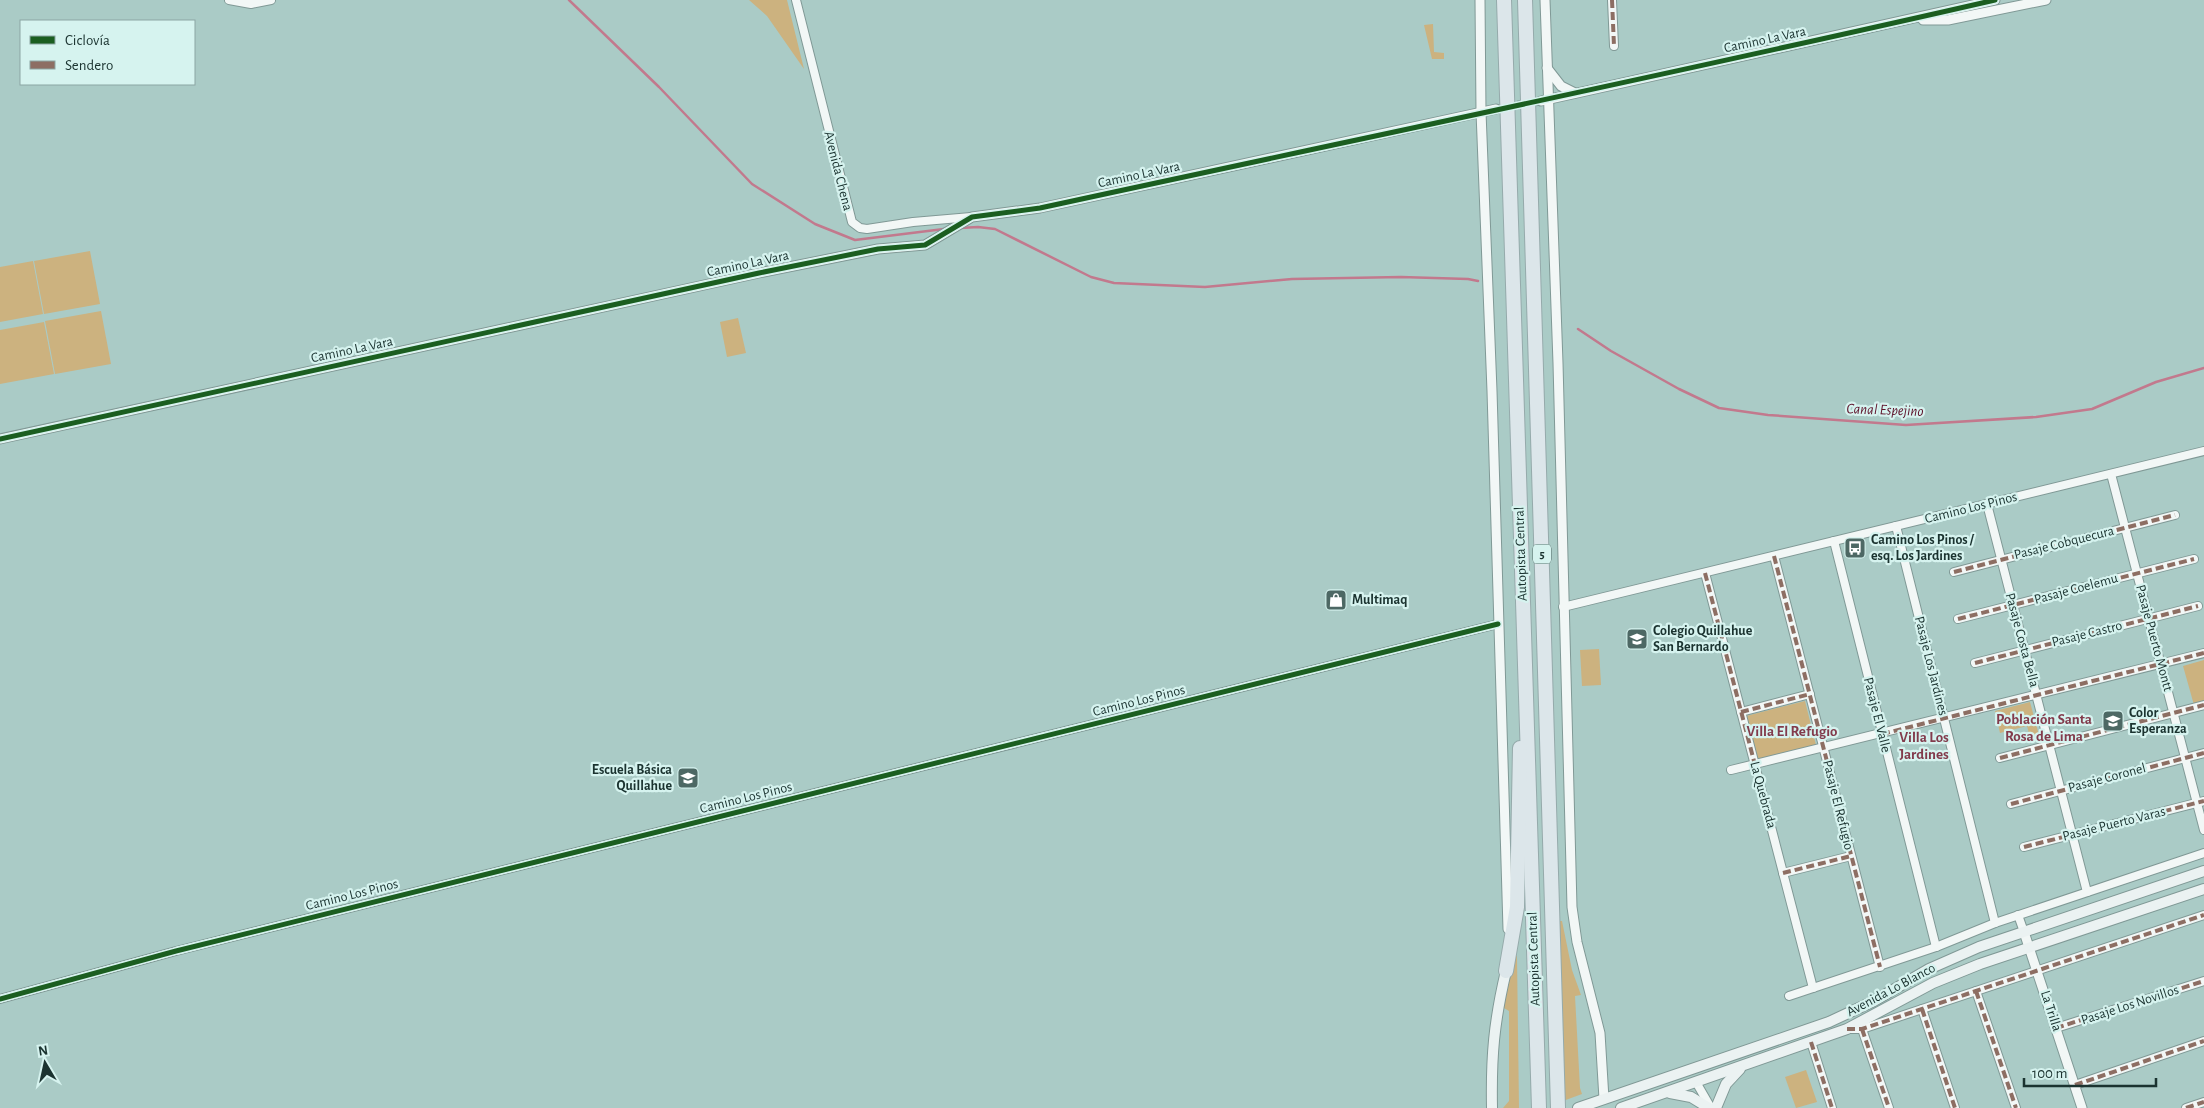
<svg xmlns="http://www.w3.org/2000/svg" width="2204" height="1108" font-family="'Alegreya Sans',sans-serif">
<style>
.green{fill:#ccb27f}
.lines{fill:none;stroke-linecap:round;stroke-linejoin:round}
.stream{stroke:#c2798d;stroke-width:2.5}
.tertiary-tunnel{stroke:#8dada8;stroke-width:9;stroke-dasharray:9 4.5;stroke-linecap:butt}
.minor-casing{stroke:#809996;stroke-width:10}
.tertiary-casing{stroke:#809996;stroke-width:11}
.secondary-casing{stroke:#809996;stroke-width:12}
.motorway-casing{stroke:#95aaab;stroke-width:16}
.minor{stroke:#f2f7f6;stroke-width:8}
.tertiary{stroke:#f2f7f6;stroke-width:9}
.secondary{stroke:#ebf2f2;stroke-width:10}
.motorway{stroke:#dce6ea;stroke-width:14}
.quiet{stroke:#8d6e63;stroke-width:4;stroke-dasharray:8 4;stroke-linecap:butt}
.cycleway-casing{stroke:#d6f3ef;stroke-width:8}
.cycleway{stroke:#1b5e20;stroke-width:5}
.labels{text-anchor:middle;dominant-baseline:central;stroke-width:4.5;stroke-linejoin:round;paint-order:stroke}
.shield{fill:#d6f3ef;stroke:#536d69;stroke-width:1}
.shield-label{font-size:12px;font-weight:bold;fill:#1b3330}
.street-label{font-size:14px;fill:#1b3330;stroke:#d6f3ef}
.poi-label{font-size:14px;font-weight:bold;fill:#1b3330;stroke:#d6f3ef;text-anchor:start}
.water-label{font-size:15px;font-style:italic;fill:#5e122a;stroke:#d6f3ef}
.neighbourhood-label{font-size:15px;font-weight:bold;fill:#823b4c;stroke:#d6f3ef}
</style>
<rect width="100%" height="100%" fill="#aacbc6"/>
<g class="green">
<polygon points="749,0 787,0 804,69 767,16"/>
<polygon points="1433,24 1434,52 1444,53 1444,59 1432,59 1424,25"/>
<polygon points="90,251 100,304 44,314 34,261"/>
<polygon points="33,261 43,314 0,322 0,267"/>
<polygon points="101,311 111,364 55,374 45,321"/>
<polygon points="738,318 746,353 727,357 720,322"/>
<polygon points="44,322 54,374 0,384 0,330"/>
<polygon points="1599,649 1601,685 1582,686 1580,650"/>
<polygon points="2204,660 2204,702 2194,705 2183,666"/>
<polygon points="1805,701 1816,745 1757,760 1746,716"/>
<polygon points="2030,702 2040,739 2031,741 2027,726 2000,733 1995,711"/>
<polygon points="1556,921 1562,921 1572,970 1581,995 1575,996 1580,1088 1582,1094 1563,1101"/>
<polygon points="1512,953 1517,956 1519,1108 1503,1108 1509,1101 1509,1011 1504,1008 1504,990"/>
<polygon points="1806,1070 1817,1102 1796,1108 1785,1077"/>
</g>
<g class="lines">
<g class="stream">
<polyline points="569,0 659,87 752,184 815,224 855,240 944,229"/>
<polyline points="960,228 978,227 995,229 1091,277 1114,283 1205,287 1292,279 1401,277 1468,279 1478,281"/>
<polyline points="1578,329 1611,351 1679,389 1719,408 1768,415 1906,425 2036,417 2092,409 2156,382 2204,368"/>
</g>
<polyline class="tertiary-tunnel" points="1504,107 1541,101"/>
<g class="minor-casing">
<g id="minor">
<polyline points="229,0 251,4 271,0"/>
<polyline points="796,0 852,222 860,228 867,229 913,222 971,217"/>
<polyline points="1612,0 1614,46"/>
<polyline points="2111,474 2204,830"/>
<polyline points="1987,504 2087,892"/>
<polyline points="1896,526 1995,923"/>
<polyline points="1834,541 1936,947"/>
<polyline points="1774,556 1880,967"/>
<polyline points="1954,572 2175,515"/>
<polyline points="1705,573 1813,988"/>
<polyline points="1563,607 2204,451"/>
<polyline points="1958,619 2194,559"/>
<polyline points="1975,663 2198,606"/>
<polyline points="1741,712 1810,694"/>
<polyline points="2000,758 2204,705"/>
<polyline points="1731,770 2204,653"/>
<polyline points="2011,804 2204,753"/>
<polyline points="2024,847 2204,801"/>
<polyline points="1783,873 1851,856"/>
<polyline points="2018,915 2024,932"/>
<polyline points="1976,991 2016,1108"/>
<polyline points="1789,996 1936,947 1995,923 2204,853"/>
<polyline points="0,999 176,951 1498,624"/>
<polyline points="1922,1009 1955,1108"/>
<polyline points="2056,1028 2204,981"/>
<polyline points="1850,1029 1862,1029 2204,915"/>
<polyline points="1862,1029 1889,1108"/>
<polyline points="1811,1042 1832,1108"/>
<polyline points="1696,1082 1711,1108"/>
<polyline points="2075,1085 2204,1041"/>
<polyline points="2186,1108 2204,1102"/>
</g>
</g>
<g class="tertiary-casing">
<g id="tertiary">
<polyline points="1480,0 1481,112 1492,391 1508,929"/>
<polyline points="1545,0 1558,363 1572,907 1577,942 1600,1033 1604,1099"/>
<polyline points="1923,20 1948,20 2046,0"/>
<polyline points="1547,68 1561,86 1575,93"/>
<polyline points="1541,101 1995,0"/>
<polyline points="0,439 759,273 878,249 925,245 972,217 1040,208 1496,109"/>
<polyline points="2024,932 2082,1108"/>
</g>
</g>
<g class="secondary-casing">
<g id="secondary">
<polyline points="1670,1093 1691,1097 1709,1108"/>
<path d="M1492,1108C1491,1056 1494,1022 1506,971"/>
<polyline points="1578,1108 1829,1022 1874,1001 1929,969 1979,947 2204,871"/>
<polyline points="1621,1108 1847,1029 1933,983 1980,964 2204,889"/>
<polyline points="1716,1108 1726,1084 1740,1069"/>
</g>
</g>
<g class="motorway-casing">
<g id="motorway">
<polyline points="1504,0 1539,1108"/>
<polyline points="1525,0 1558,1108"/>
<polyline points="1506,971 1517,907 1520,748"/>
</g>
</g>
<use href="#minor" class="minor"/>
<use href="#tertiary" class="tertiary"/>
<use href="#secondary" class="secondary"/>
<use href="#motorway" class="motorway"/>
<g class="quiet">
<polyline points="1612,0 1614,46"/>
<polyline points="1774,556 1880,967"/>
<polyline points="1954,572 2175,515"/>
<polyline points="1705,573 1755,765"/>
<polyline points="1958,619 2194,559"/>
<polyline points="1975,663 2198,606"/>
<polyline points="1741,712 1810,694"/>
<polyline points="1882,734 2204,653"/>
<polyline points="2000,758 2204,705"/>
<polyline points="2011,804 2204,753"/>
<polyline points="2024,847 2204,801"/>
<polyline points="1783,873 1851,856"/>
<polyline points="1976,991 2016,1108"/>
<polyline points="1922,1009 1955,1108"/>
<polyline points="2056,1028 2204,981"/>
<polyline points="1847,1029 1862,1029 2204,915"/>
<polyline points="1862,1029 1889,1108"/>
<polyline points="1811,1042 1832,1108"/>
<polyline points="2075,1085 2204,1041"/>
<polyline points="2186,1108 2204,1102"/>
</g>
<g class="cycleway-casing">
<g id="cycleway">
<path d="M0,439L759,273L878,249L925,245L972,217L1040,208C1358,139 1677,73 1995,0"/>
<polyline points="0,999 176,951 1498,624"/>
</g>
</g>
<use href="#cycleway" class="cycleway"/>
</g>
<defs>
<g id="bus-square" transform="scale(1.125)"><rect x="-9" y="-9" width="18" height="18" rx="4" fill="#4d6864" stroke="#d6f3ef"/><path d="M-5-6H5V4H4V6H2V4H-2V6H-4V4H-5ZM-3.5-4V0h7V-4ZM-3.5 1.2v1.5H-2V1.2ZM2 1.2v1.5H3.5V1.2Z" fill="#fff"/></g>
<g id="shop-square" transform="scale(1.125)"><rect x="-9" y="-9" width="18" height="18" rx="4" fill="#4d6864" stroke="#d6f3ef"/><path d="M-5-2.5h2.3a2.7 3.5 0 0 1 5.4 0H5L5.5 6h-11ZM-1.5-2.5h3a1.5 2.3 0 0 0-3 0Z" fill="#fff"/></g>
<g id="school-square" transform="scale(1.125)"><rect x="-9" y="-9" width="18" height="18" rx="4" fill="#4d6864" stroke="#d6f3ef"/><path d="M0-5L7-2L0 1L-7-2ZM-4 1L0 2.5L4 1V4Q0 6-4 4Z" fill="#fff"/></g>
</defs>
<g fill-rule="evenodd">
<use href="#bus-square" x="1855" y="548"/>
<use href="#shop-square" x="1336" y="600"/>
<use href="#school-square" x="1637" y="639"/>
<use href="#school-square" x="2113" y="721"/>
<use href="#school-square" x="688" y="778"/>
</g>
<g class="labels">
<rect class="shield" x="1533" y="544.5" width="18" height="19" rx="4"/>
<g class="shield-label">
<text x="1542" y="554">5</text>
</g>
<g class="street-label">
<text transform="translate(1765 40) rotate(-12)">Camino La Vara</text>
<text transform="translate(838 171) rotate(76)">Avenida Chena</text>
<text transform="translate(1139 175) rotate(-12)">Camino La Vara</text>
<text transform="translate(748 264) rotate(-12)">Camino La Vara</text>
<text transform="translate(352 350) rotate(-12)">Camino La Vara</text>
<text transform="translate(1971 508) rotate(-14)">Camino Los Pinos</text>
<text transform="translate(2064 543) rotate(-14)">Pasaje Cobquecura</text>
<text transform="translate(1521 554) rotate(-92)">Autopista Central</text>
<text transform="translate(2076 589) rotate(-15)">Pasaje Coelemu</text>
<text transform="translate(2087 634) rotate(-14)">Pasaje Castro</text>
<text transform="translate(2154 638) rotate(75)">Pasaje Puerto Montt</text>
<text transform="translate(2022 640) rotate(75)">Pasaje Costa Bella</text>
<text transform="translate(1931 666) rotate(76)">Pasaje Los Jardines</text>
<text transform="translate(1139 701) rotate(-14)">Camino Los Pinos</text>
<text transform="translate(1877 715) rotate(76)">Pasaje El Valle</text>
<text transform="translate(2107 778) rotate(-15)">Pasaje Coronel</text>
<text transform="translate(1763 795) rotate(75)">La Quebrada</text>
<text transform="translate(746 798) rotate(-14)">Camino Los Pinos</text>
<text transform="translate(1838 805) rotate(76)">Pasaje El Refugio</text>
<text transform="translate(2114 824) rotate(-14)">Pasaje Puerto Varas</text>
<text transform="translate(352 895) rotate(-14)">Camino Los Pinos</text>
<text transform="translate(1534 959) rotate(-92)">Autopista Central</text>
<text transform="translate(1891 990) rotate(-28)">Avenida Lo Blanco</text>
<text transform="translate(2130 1005) rotate(-18)">Pasaje Los Novillos</text>
<text transform="translate(2051 1011) rotate(72)">La Trilla</text>
</g>
<g class="poi-label">
<text x="1871" y="540">Camino Los Pinos /<tspan x="1871" dy="16">esq. Los Jardines</tspan></text>
<text x="1352" y="600">Multimaq</text>
<text x="1653" y="631">Colegio Quillahue<tspan x="1653" dy="16">San Bernardo</tspan></text>
<text x="2129" y="713">Color<tspan x="2129" dy="16">Esperanza</tspan></text>
<text x="672" y="770" text-anchor="end">Escuela Básica<tspan x="672" dy="16">Quillahue</tspan></text>
</g>
<g class="water-label">
<text transform="translate(1885 410) rotate(2)">Canal Espejino</text>
</g>
<g class="neighbourhood-label">
<text x="2044" y="719">Población Santa<tspan x="2044" dy="17">Rosa de Lima</tspan></text>
<text x="1792" y="731">Villa El Refugio</text>
<text x="1924" y="737">Villa Los<tspan x="1924" dy="17">Jardines</tspan></text>
</g>
</g>
<rect x="20" y="20" width="175" height="65" fill="#d6f3ef" stroke="#8ba6a3"/>
<rect x="30" y="36" width="25" height="8" fill="#1b5e20" stroke="#8ba6a3"/>
<text x="65" y="45" font-size="15" fill="#1b3330">Ciclovía</text>
<rect x="30" y="61" width="25" height="8" fill="#8d6e63" stroke="#8ba6a3"/>
<text x="65" y="70" font-size="15" fill="#1b3330">Sendero</text>
<g transform="translate(45 1063) rotate(351)" stroke="#d6f3ef" stroke-width="4" paint-order="stroke">
<path d="M0-4L9 19L0 12L-9 19Z" fill="#1b3330"/>
<text y="-8" font-size="14" font-weight="bold" text-anchor="middle" fill="#1b3330">N</text>
</g>
<path d="M2024 1078v8h132v-8" fill="none" stroke="#1b3330" stroke-width="2.5"/>
<text x="2032" y="1078" font-size="15" fill="#1b3330" stroke="#d6f3ef" stroke-width="4" paint-order="stroke">100 m</text>
</svg>
